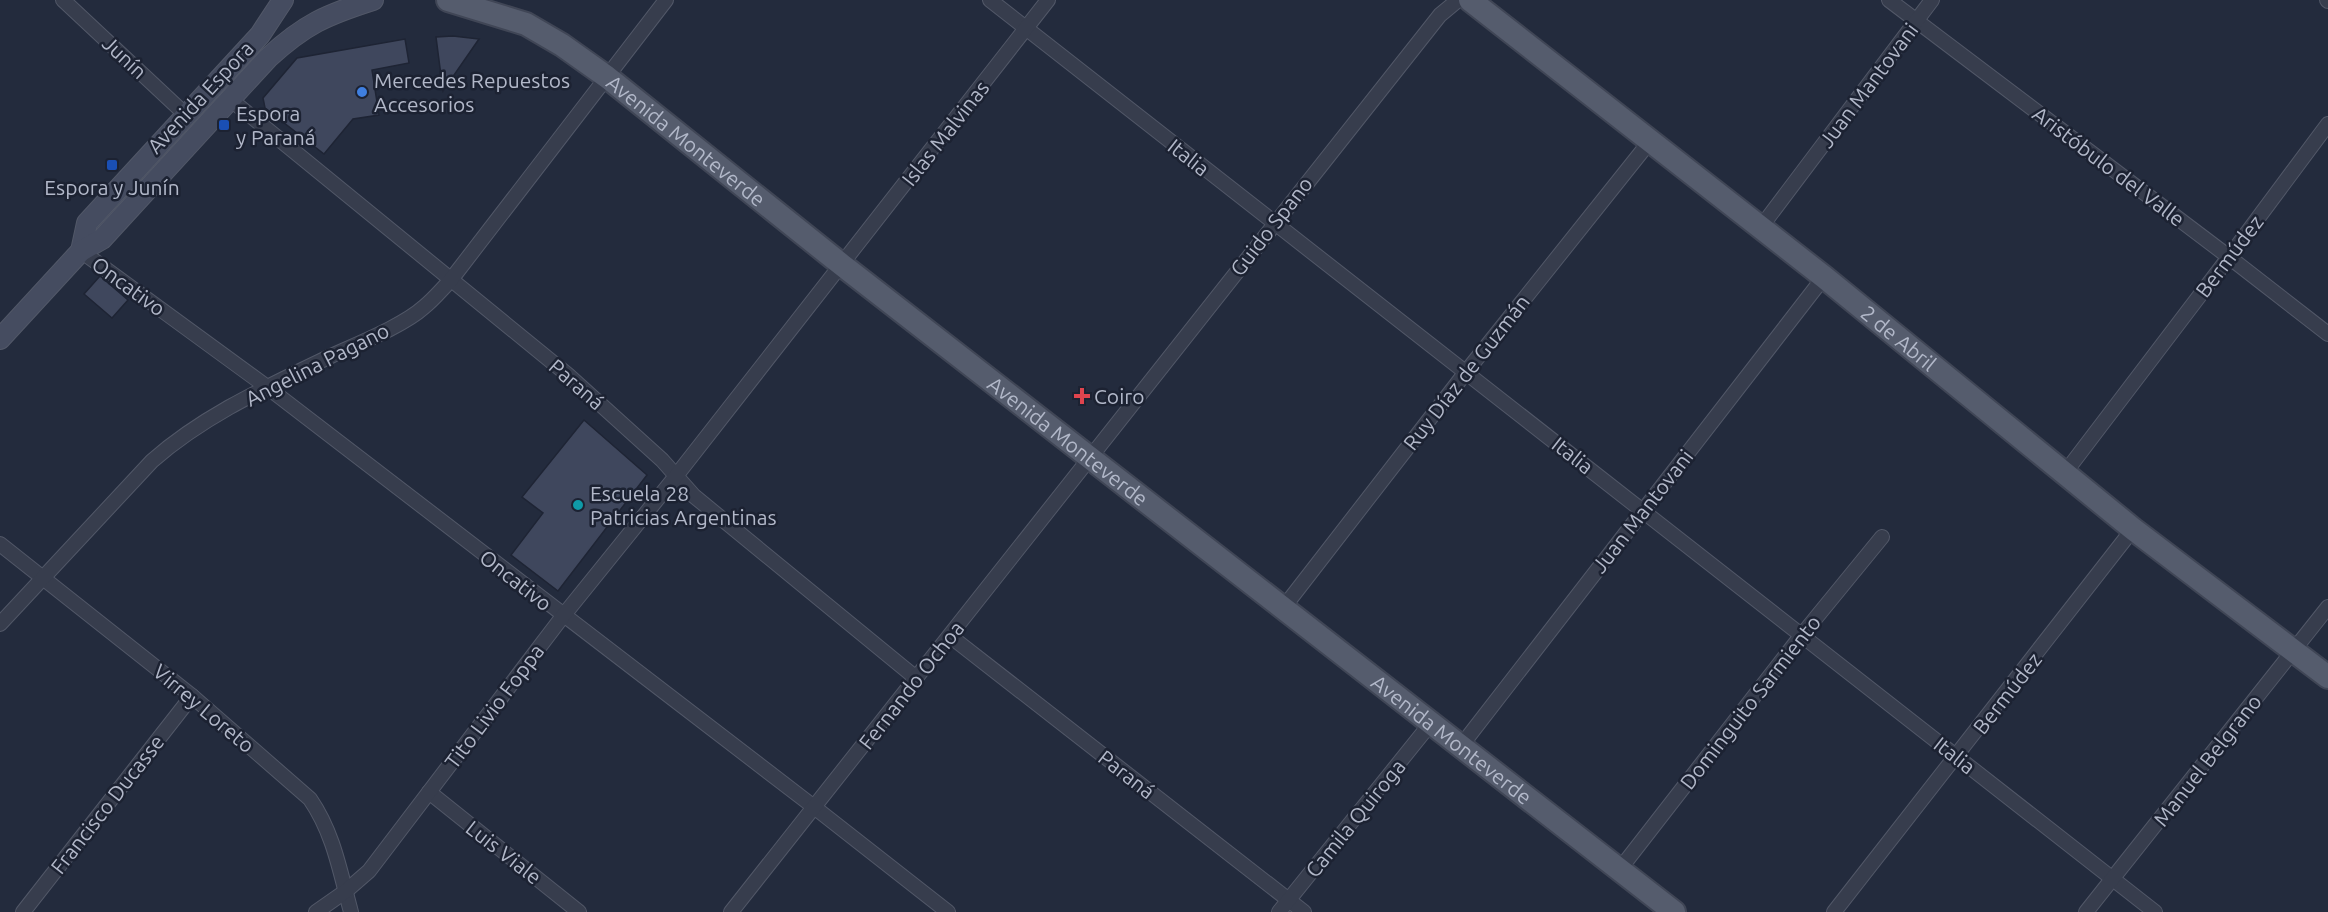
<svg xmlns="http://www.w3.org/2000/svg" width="2328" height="912" font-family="Ubuntu,sans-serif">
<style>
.building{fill:#3f475d;stroke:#1e2434;stroke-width:1.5}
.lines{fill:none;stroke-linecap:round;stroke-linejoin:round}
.minor-casing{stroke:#525868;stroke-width:16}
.secondary-casing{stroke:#525868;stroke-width:22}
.primary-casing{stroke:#404656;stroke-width:26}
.minor{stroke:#373d4d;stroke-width:14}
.secondary{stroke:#454c60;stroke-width:20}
.primary{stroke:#555c6d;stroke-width:22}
.shop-dot{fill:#3f7fe0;stroke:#1c2232;stroke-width:2}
.transit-dot{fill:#1a4fb4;stroke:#1c2232;stroke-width:2}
.health-dot{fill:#e0444e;stroke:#1c2232;stroke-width:2}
.culture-dot{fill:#0f9aa8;stroke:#1c2232;stroke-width:2}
.labels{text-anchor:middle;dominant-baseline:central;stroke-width:5;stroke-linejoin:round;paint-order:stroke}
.street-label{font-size:21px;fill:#b2b8c9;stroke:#1c2232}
.poi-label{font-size:21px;fill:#b2b8c9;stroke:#1c2232;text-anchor:start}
</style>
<rect width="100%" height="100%" fill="#232b3d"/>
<g class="building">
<polygon points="453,36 479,39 443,91 436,37"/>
<polygon points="405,39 409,63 372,70 379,115 353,119 324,154 265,108 263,98 297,58"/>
<polygon points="100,276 128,300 112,318 84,294"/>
<polygon points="584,420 647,475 558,591 511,555 543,513 522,497"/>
</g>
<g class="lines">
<g class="minor-casing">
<g id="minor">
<polyline points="63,0 186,115"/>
<polyline points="990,0 2155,912"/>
<polyline points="1889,0 2229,257 2328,334"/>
<polyline points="2327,0 2328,1"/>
<polyline points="230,99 568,375 662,460 694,496 916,678"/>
<polyline points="1761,227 1932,0"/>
<polyline points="81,251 267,387 814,807 948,912"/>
<polyline points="2064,474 2229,257 2328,124"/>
<path d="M0,544L192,696L310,799C334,834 340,872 351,912"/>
<polyline points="1284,607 1466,372 1651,140"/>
<path d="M0,624L152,461C204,415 269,386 331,356C357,344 403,326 424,307C434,299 442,289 450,281L666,0"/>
<polyline points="950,636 1304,912"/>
<polyline points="1461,746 1824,277"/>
<polyline points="429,792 579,912"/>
<polyline points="1620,869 1801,636 1882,537"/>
<polyline points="23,912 192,696"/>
<polyline points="316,912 346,891 369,871 563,616 676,476 1048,0"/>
<polyline points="731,912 1440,15 1458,0"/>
<polyline points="1279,912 1431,723"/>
<polyline points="1834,912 2133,529"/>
<polyline points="2086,912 2328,607"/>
</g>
</g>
<g class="secondary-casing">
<g id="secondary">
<polyline points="81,251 87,223 260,35 283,0"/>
<path d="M0,339L81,251L102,239L268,58C305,24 326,15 373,0"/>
</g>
</g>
<g class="primary-casing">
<g id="primary">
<path id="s1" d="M448,0L526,24L562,45L607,77L842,265L1674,912"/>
<path id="s2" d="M1470,0L1824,277L2133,529L2328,677"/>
</g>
</g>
<use href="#minor" class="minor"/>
<use href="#secondary" class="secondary"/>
<use href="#primary" class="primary"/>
</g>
<circle class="shop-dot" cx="362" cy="92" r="6"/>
<g class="transit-dot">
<rect x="218" y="119" width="12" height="12" rx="3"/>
<rect x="106" y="159" width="12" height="12" rx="3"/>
</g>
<path class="health-dot" d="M1079 387h6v6h6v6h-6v6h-6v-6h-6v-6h6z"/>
<circle class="culture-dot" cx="578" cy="505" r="6"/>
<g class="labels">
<g class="street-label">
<text transform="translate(125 57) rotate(43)">Junín</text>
<text transform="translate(1868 85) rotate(-53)">Juan Mantovani</text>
<text transform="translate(200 97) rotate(-47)">Avenida Espora</text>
<text transform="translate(945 133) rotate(-52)">Islas Malvinas</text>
<text stroke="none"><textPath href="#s1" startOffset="280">Avenida Monteverde</textPath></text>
<text transform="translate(1189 157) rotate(38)">Italia</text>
<text transform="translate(2109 166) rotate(37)">Aristóbulo del Valle</text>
<text transform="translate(1271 226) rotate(-52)">Guido Spano</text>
<text transform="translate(2229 256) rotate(-53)">Bermúdez</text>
<text transform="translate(129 286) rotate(36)">Oncativo</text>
<text stroke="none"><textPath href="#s2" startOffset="546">2 de Abril</textPath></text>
<text transform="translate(317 364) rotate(-27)">Angelina Pagano</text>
<text transform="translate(1466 372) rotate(-52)">Ruy Díaz de Guzmán</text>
<text transform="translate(577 384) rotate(41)">Paraná</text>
<text stroke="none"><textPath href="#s1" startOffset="766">Avenida Monteverde</textPath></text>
<text transform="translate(1573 455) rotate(38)">Italia</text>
<text transform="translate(1642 511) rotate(-52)">Juan Mantovani</text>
<text transform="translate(516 580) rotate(38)">Oncativo</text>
<text transform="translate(911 685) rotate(-52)">Fernando Ochoa</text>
<text transform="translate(2007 693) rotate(-52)">Bermúdez</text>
<text transform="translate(1750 702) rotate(-52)">Dominguito Sarmiento</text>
<text transform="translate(494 706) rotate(-53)">Tito Livio Foppa</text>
<text transform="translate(204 708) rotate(40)">Virrey Loreto</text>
<text stroke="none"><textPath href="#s1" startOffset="1252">Avenida Monteverde</textPath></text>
<text transform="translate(1955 755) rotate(38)">Italia</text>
<text transform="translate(2207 760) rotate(-52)">Manuel Belgrano</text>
<text transform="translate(1127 774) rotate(38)">Paraná</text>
<text transform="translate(107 804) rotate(-52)">Francisco Ducasse</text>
<text transform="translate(1355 818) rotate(-51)">Camila Quiroga</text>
<text transform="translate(504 852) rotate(38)">Luis Viale</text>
</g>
<g class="poi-label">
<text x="374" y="80">Mercedes Repuestos<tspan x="374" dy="24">Accesorios</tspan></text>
<text x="236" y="113">Espora<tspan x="236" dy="24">y Paraná</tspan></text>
<text x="112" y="187" text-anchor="middle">Espora y Junín</text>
<text x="1094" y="396">Coiro</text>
<text x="590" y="493">Escuela 28<tspan x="590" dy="24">Patricias Argentinas</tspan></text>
</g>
</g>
</svg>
